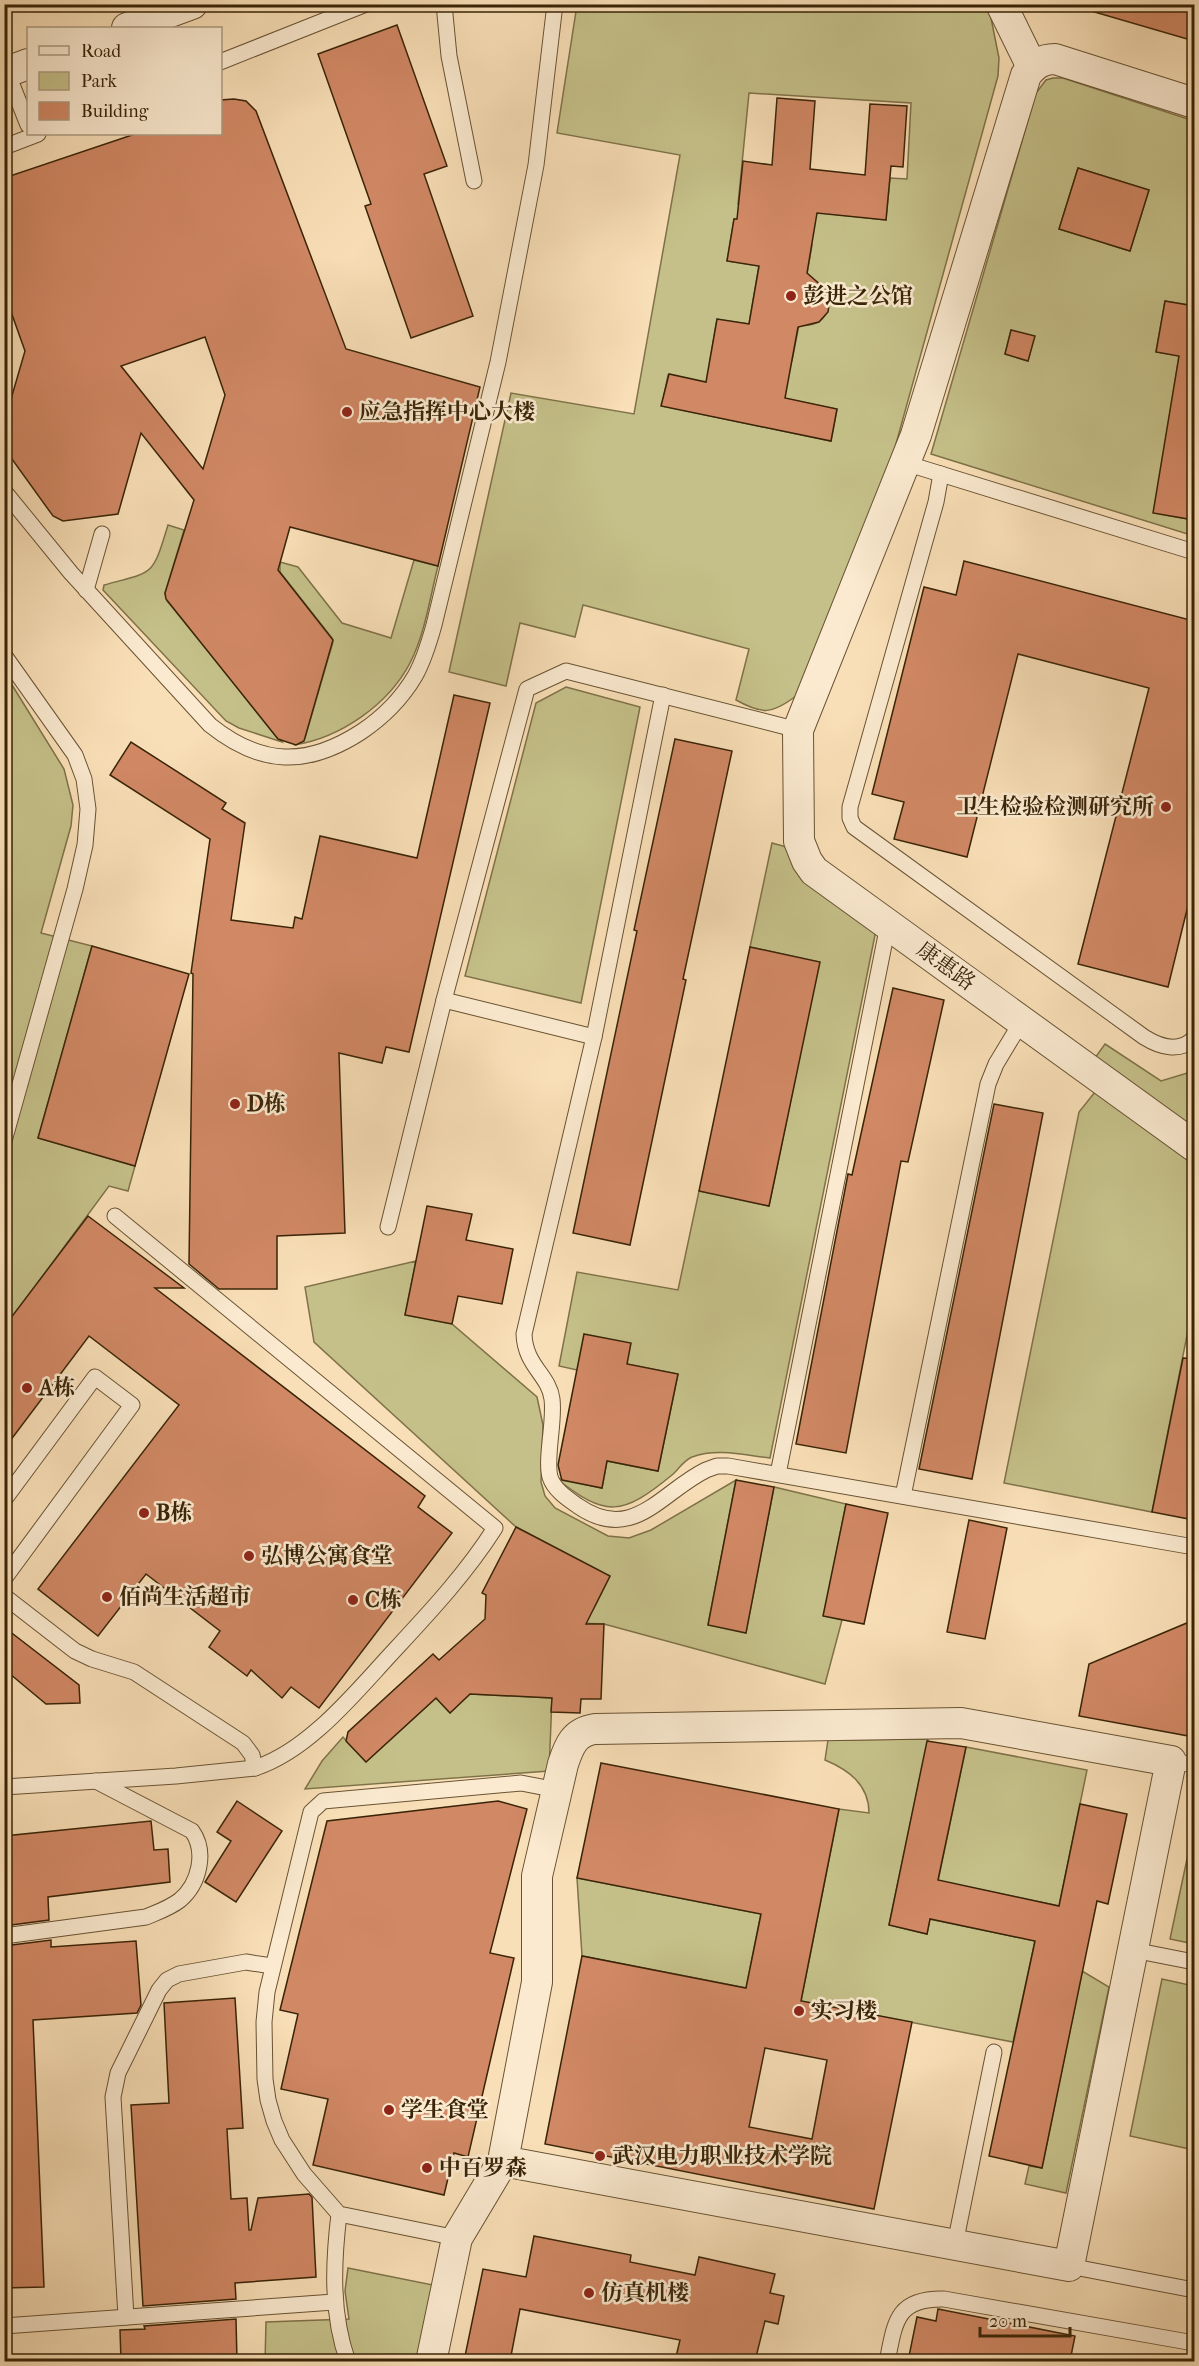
<svg xmlns="http://www.w3.org/2000/svg" width="1199" height="2366" font-family="'IM FELL French Canon','Noto Serif SC',serif">
<style>
.green{fill:#c5c089;stroke:#7f7248;stroke-width:1.5;fill-rule:evenodd}
.building{fill:#d18865;stroke:#392407;stroke-width:1.5;fill-rule:evenodd}
.lines{fill:none;stroke-linecap:round;stroke-linejoin:round}
.lane-casing{stroke:#695333;stroke-width:17}
.street-casing{stroke:#695333;stroke-width:32}
.lane{stroke:#fbead0;stroke-width:15}
.street{stroke:#fbead0;stroke-width:30}
.poi-dot{fill:#8f2418;stroke:#fbead0;stroke-width:2}
.labels{text-anchor:middle;dominant-baseline:central;stroke-width:5;stroke-linejoin:round;paint-order:stroke}
.poi-label{font-size:22px;font-weight:bold;fill:#392407;stroke:#fbead0;text-anchor:start}
.street-label{font-size:22px;fill:#392407;stroke:#fbead0}
</style>
<rect width="100%" height="100%" fill="#f9dfb7"/>
<filter id="stains"><feTurbulence type="fractalNoise" baseFrequency=".00333" numOctaves="4"/><feColorMatrix values="0 0 0 0 .2 0 0 0 0 .09 0 0 0 0 .02 0 0 0 .5 -.17"/></filter>
<radialGradient id="worn" r=".72"><stop offset=".6" stop-color="#630" stop-opacity="0"/><stop offset="1" stop-color="#630" stop-opacity=".3"/></radialGradient>
<g class="green">
<path d="M959,4L989,8L999,58L998,76L894,451L796,696C772,714 763,715 736,700L749,649L583,605L575,637L520,623L506,686L449,672L511,393L634,414L680,155L557,133L577,5ZM749,93L911,103L907,179L890,178L886,220L738,204ZM734,219L793,229L791,242L812,245L806,280L824,288C836,309 822,329 799,325L792,361L771,358L710,361L717,319L749,324L759,266L727,261ZM668,375L837,409L831,441L662,406Z"/>
<path d="M1053,78H1063L1194,121V306L1165,301L1156,352L1179,356L1154,513L1194,520V536L931,454L1036,93L1046,80ZM1078,168L1149,190L1130,251L1107,244L1117,211L1093,204L1082,236L1059,229ZM1011,330L1034,336L1028,361L1005,354Z"/>
<path d="M168,525L184,530L165,593L167,601L282,742L239,728L226,721L103,590L104,585C155,571 152,577 168,525Z"/>
<path d="M414,560L438,566C430,597 425,634 410,663C388,705 340,738 294,745L305,738L333,642L332,638L280,572V562L298,567L342,623L391,638Z"/>
<polygon points="4,672 64,769 73,805 71,826 41,933 92,946 38,1138 135,1166 128,1191 109,1186 5,1327"/>
<polygon points="566,687 640,707 581,1003 465,976 536,703"/>
<path d="M772,843L790,848L876,930L770,1458C744,1455 717,1448 692,1457C684,1460 678,1470 672,1475C622,1516 606,1518 556,1478L602,1488L607,1461L658,1471L678,1374L627,1364L577,1370L559,1366L577,1272L678,1290L699,1191L769,1206L819,962L750,947Z"/>
<polygon points="1105,1044 1161,1081 1194,1071 1194,1135 1092,1062"/>
<polygon points="1095,1092 1194,1165 1194,1300 1152,1512 1004,1483 1079,1112"/>
<polygon points="416,1261 405,1315 452,1324 537,1397 543,1425 541,1482 545,1496 555,1508 608,1536 629,1538 651,1530 736,1480 708,1625 746,1632 774,1487 846,1504 824,1616 842,1620 825,1684 604,1624 577,1623 594,1608 610,1576 516,1527 314,1342 305,1287"/>
<polygon points="470,1694 552,1698 549,1771 305,1789 322,1761 343,1737 366,1762 436,1698 450,1713"/>
<path d="M928,1739L889,1925L927,1934L930,1919L1035,1941L1013,2042L801,2001L839,1809L869,1813C869,1785 849,1770 825,1760L828,1740Z"/>
<polygon points="966,1747 1087,1770 1059,1906 959,1885 933,1905"/>
<polygon points="1194,1826 1194,1944 1170,1939"/>
<polygon points="577,1878 761,1914 746,1988 582,1956"/>
<polygon points="1082,1971 1109,1987 1066,2193 1025,2184 1029,2166 1042,2168"/>
<polygon points="1162,1979 1194,1986 1194,2150 1130,2136"/>
<polygon points="348,2268 433,2285 418,2361 265,2362 266,2322 349,2319 345,2291"/>
</g>
<g class="building">
<polygon points="1092,4 1194,4 1194,41 1091,11"/>
<polygon points="397,25 447,166 424,174 473,316 411,338 365,206 371,204 318,54"/>
<polygon points="777,98 815,101 810,169 865,175 870,104 907,106 903,167 891,166 886,220 817,213 807,273 824,288 829,299 829,305 828,312 819,322 798,327 785,398 837,409 831,441 661,406 669,374 706,382 717,319 749,324 759,266 727,261 734,219 737,219 743,161 772,165"/>
<path d="M234,99L246,101L256,111L346,349L480,387L438,566L290,527L278,570L333,640L304,741L296,745L278,739L166,599L165,593L194,500L141,433L118,514L63,521L53,516L4,448V423L25,351L4,292V178L135,134H220V100ZM205,337L225,395L203,469L121,366Z"/>
<polygon points="1078,168 1149,190 1130,251 1059,229"/>
<polygon points="1165,301 1194,306 1194,520 1153,513 1179,356 1156,352"/>
<polygon points="1011,330 1035,336 1028,361 1005,354"/>
<polygon points="964,561 1194,621 1194,881 1168,987 1078,964 1149,688 1018,654 967,857 894,839 904,802 872,794 924,587 956,595"/>
<polygon points="454,695 490,703 409,1052 386,1047 382,1063 339,1053 345,1233 277,1236 277,1289 219,1289 189,1264 193,974 191,973 210,839 110,775 131,742 226,803 222,809 245,823 231,920 293,928 295,917 302,919 320,836 417,858"/>
<polygon points="675,739 732,751 683,979 686,980 630,1245 573,1233 637,931 634,930"/>
<polygon points="92,946 189,974 135,1166 38,1138"/>
<polygon points="750,947 820,962 769,1206 699,1191"/>
<polygon points="893,988 944,1000 908,1162 901,1161 846,1453 796,1444 848,1174 852,1175"/>
<polygon points="994,1104 1043,1113 972,1479 919,1469"/>
<polygon points="427,1206 472,1214 466,1240 513,1249 502,1304 458,1296 452,1324 405,1315"/>
<polygon points="88,1216 184,1288 155,1288 425,1496 418,1507 452,1533 319,1708 291,1687 282,1698 251,1670 247,1676 209,1647 220,1631 146,1574 98,1636 38,1589 179,1405 89,1336 4,1449 4,1327"/>
<polygon points="584,1334 631,1343 627,1364 678,1374 658,1471 607,1461 602,1488 562,1480 561,1477 558,1465"/>
<polygon points="1183,1358 1194,1359 1194,1520 1152,1512"/>
<polygon points="736,1480 774,1487 746,1633 708,1625"/>
<polygon points="846,1504 888,1513 864,1624 823,1616"/>
<polygon points="969,1520 1007,1528 985,1639 947,1632"/>
<polygon points="516,1527 610,1576 586,1624 604,1624 601,1699 581,1699 580,1713 551,1712 552,1698 470,1694 450,1713 436,1698 366,1762 346,1741 348,1732 433,1654 439,1660 485,1619 486,1595 482,1593"/>
<polygon points="1194,1620 1194,1737 1079,1716 1089,1664"/>
<polygon points="4,1627 79,1685 80,1703 46,1704 4,1669"/>
<polygon points="927,1741 966,1747 938,1880 1059,1906 1080,1804 1127,1814 1108,1904 1097,1901 1042,2168 989,2156 1035,1941 930,1919 927,1934 889,1925"/>
<path d="M601,1763L839,1809L801,2001L912,2022L874,2209L545,2144L582,1956L746,1988L761,1914L577,1878ZM765,2048L827,2060L812,2139L749,2127Z"/>
<polygon points="237,1801 282,1831 236,1902 205,1882 231,1841 217,1832"/>
<polygon points="498,1801 527,1809 490,1953 514,1958 468,2157 454,2153 444,2195 313,2165 328,2099 281,2089 298,2014 280,2010 327,1821"/>
<polygon points="151,1821 154,1850 168,1849 170,1882 48,1897 49,1920 4,1926 4,1836"/>
<polygon points="51,1940 51,1947 136,1941 141,2005 137,2013 33,2020 44,2287 4,2288 4,1946"/>
<polygon points="235,1998 243,2128 227,2129 231,2199 247,2198 249,2230 251,2230 258,2198 309,2194 312,2197 316,2277 235,2283 236,2299 143,2306 131,2105 169,2103 164,2003"/>
<polygon points="534,2236 631,2255 630,2262 695,2275 699,2257 775,2274 770,2293 784,2296 778,2324 765,2321 755,2361 675,2361 680,2340 520,2309 510,2361 464,2361 483,2269 526,2277"/>
<polygon points="938,2309 1075,2336 1070,2361 908,2361 917,2317 936,2321"/>
<polygon points="236,2319 237,2361 121,2361 120,2330 145,2329 144,2326"/>
</g>
<g class="lines">
<g class="lane-casing">
<g id="lane">
<polyline points="444,4 449,56 474,181"/>
<polyline points="220,62 366,4"/>
<polyline points="7,72 28,125"/>
<polyline points="4,147 38,134"/>
<polyline points="905,463 1194,552"/>
<path d="M941,474L936,502L850,807V818L854,827L1144,1037C1160,1047 1180,1053 1194,1038"/>
<path d="M4,491L71,573L210,725C261,766 307,767 361,732C382,718 402,698 415,676C424,660 429,643 434,625L498,362L536,165L555,4"/>
<polyline points="86,590 102,534"/>
<polyline points="4,655 75,755 84,779 88,809 85,845 75,889 4,1141"/>
<path d="M663,695L594,1037L524,1334C525,1366 549,1375 552,1399C555,1422 545,1458 550,1477C554,1490 568,1499 578,1506C633,1544 661,1492 706,1470L717,1466H728L1194,1547"/>
<polyline points="444,1000 527,689 566,671 798,730"/>
<polyline points="388,1227 444,1000 594,1037"/>
<polyline points="778,1474 888,925"/>
<polyline points="903,1496 988,1084 996,1064 1022,1021"/>
<polyline points="4,1500 95,1377 132,1405 4,1579"/>
<polyline points="4,1596 75,1651 92,1659 134,1672 243,1743 252,1755 255,1768"/>
<polyline points="1171,1761 1194,1765"/>
<path d="M4,1787L176,1776L255,1768C308,1751 354,1694 391,1654C428,1614 465,1575 495,1528L115,1216"/>
<path d="M4,1936L146,1917C158,1912 170,1908 180,1900C199,1884 207,1852 192,1831L96,1781"/>
<polyline points="1133,1950 1194,1962"/>
<path d="M339,2214C333,2264 331,2314 348,2362"/>
<polyline points="457,2238 339,2214 304,2174 282,2140 274,2121 268,2100 265,2079 264,2022 267,1992 311,1812 323,1801 521,1783 557,1790"/>
<polyline points="955,2244 994,2052"/>
<polyline points="1069,2266 1194,2290"/>
<polyline points="126,2317 113,2097 118,2073 159,1990 167,1980 179,1974 246,1962 272,1966"/>
<polyline points="4,2326 334,2302"/>
<path d="M887,2362C895,2322 896,2298 944,2299L1194,2343"/>
</g>
</g>
<g class="street-casing">
<g id="street">
<polyline points="1001,4 1032,67"/>
<polyline points="127,28 192,4"/>
<polyline points="4,73 28,64"/>
<path d="M1194,103L1055,59C1041,59 1034,65 1026,75L916,435L798,730L799,841L807,861L814,871L1194,1146"/>
<path d="M431,2362L457,2238L503,2161L537,1982V1876L563,1764C569,1746 574,1732 595,1729L961,1723L1171,1761L1069,2266L503,2161"/>
</g>
</g>
<use href="#lane" class="lane"/>
<use href="#street" class="street"/>
</g>
<g class="poi-dot">
<circle cx="791" cy="296" r="6"/>
<circle cx="347" cy="412" r="6"/>
<circle cx="1166" cy="807" r="6"/>
<circle cx="235" cy="1104" r="6"/>
<circle cx="27" cy="1388" r="6"/>
<circle cx="144" cy="1513" r="6"/>
<circle cx="249" cy="1556" r="6"/>
<circle cx="107" cy="1597" r="6"/>
<circle cx="353" cy="1600" r="6"/>
<circle cx="799" cy="2011" r="6"/>
<circle cx="389" cy="2110" r="6"/>
<circle cx="600" cy="2156" r="6"/>
<circle cx="427" cy="2168" r="6"/>
<circle cx="589" cy="2293" r="6"/>
</g>
<g class="labels">
<g class="poi-label">
<text x="803" y="296">彭进之公馆</text>
<text x="359" y="412">应急指挥中心大楼</text>
<text x="1154" y="807" text-anchor="end">卫生检验检测研究所</text>
<text x="247" y="1104">D栋</text>
<text x="39" y="1388">A栋</text>
<text x="156" y="1513">B栋</text>
<text x="261" y="1556">弘博公寓食堂</text>
<text x="119" y="1597">佰尚生活超市</text>
<text x="365" y="1600">C栋</text>
<text x="811" y="2011">实习楼</text>
<text x="401" y="2110">学生食堂</text>
<text x="612" y="2156">武汉电力职业技术学院</text>
<text x="439" y="2168">中百罗森</text>
<text x="601" y="2293">仿真机楼</text>
</g>
<g class="street-label">
<text transform="translate(946 966) rotate(36)">康惠路</text>
</g>
</g>
<rect width="1199" height="2366" fill="none" stroke="#f9dfb7" stroke-width="24"/>
<rect x="6" y="6" width="1187" height="2354" fill="none" stroke="#392407" stroke-width="3"/>
<rect x="12" y="12" width="1175" height="2342" fill="none" stroke="#392407" stroke-width="1.5"/>
<rect x="27" y="27" width="195" height="108" fill="#fbead0" stroke="#ad9b80" stroke-width="1.5"/>
<rect x="39" y="46" width="30" height="9" fill="#fbead0" stroke="#ad9b80" stroke-width="1.5"/>
<text x="81" y="57" font-size="18" fill="#392407">Road</text>
<rect x="39" y="72" width="30" height="18" fill="#c5c089" stroke="#ad9b80" stroke-width="1.5"/>
<text x="81" y="87" font-size="18" fill="#392407">Park</text>
<rect x="39" y="102" width="30" height="18" fill="#d18865" stroke="#ad9b80" stroke-width="1.5"/>
<text x="81" y="117" font-size="18" fill="#392407">Building</text>
<path d="M980 2327v9h90v-9" fill="none" stroke="#392407" stroke-width="3"/>
<text x="989" y="2327" font-size="18" fill="#392407" stroke="#fbead0" stroke-width="4.5" paint-order="stroke">20 m</text>
<rect width="100%" height="100%" filter="url(#stains)"/>
<rect width="100%" height="100%" fill="url(#worn)"/>
</svg>
